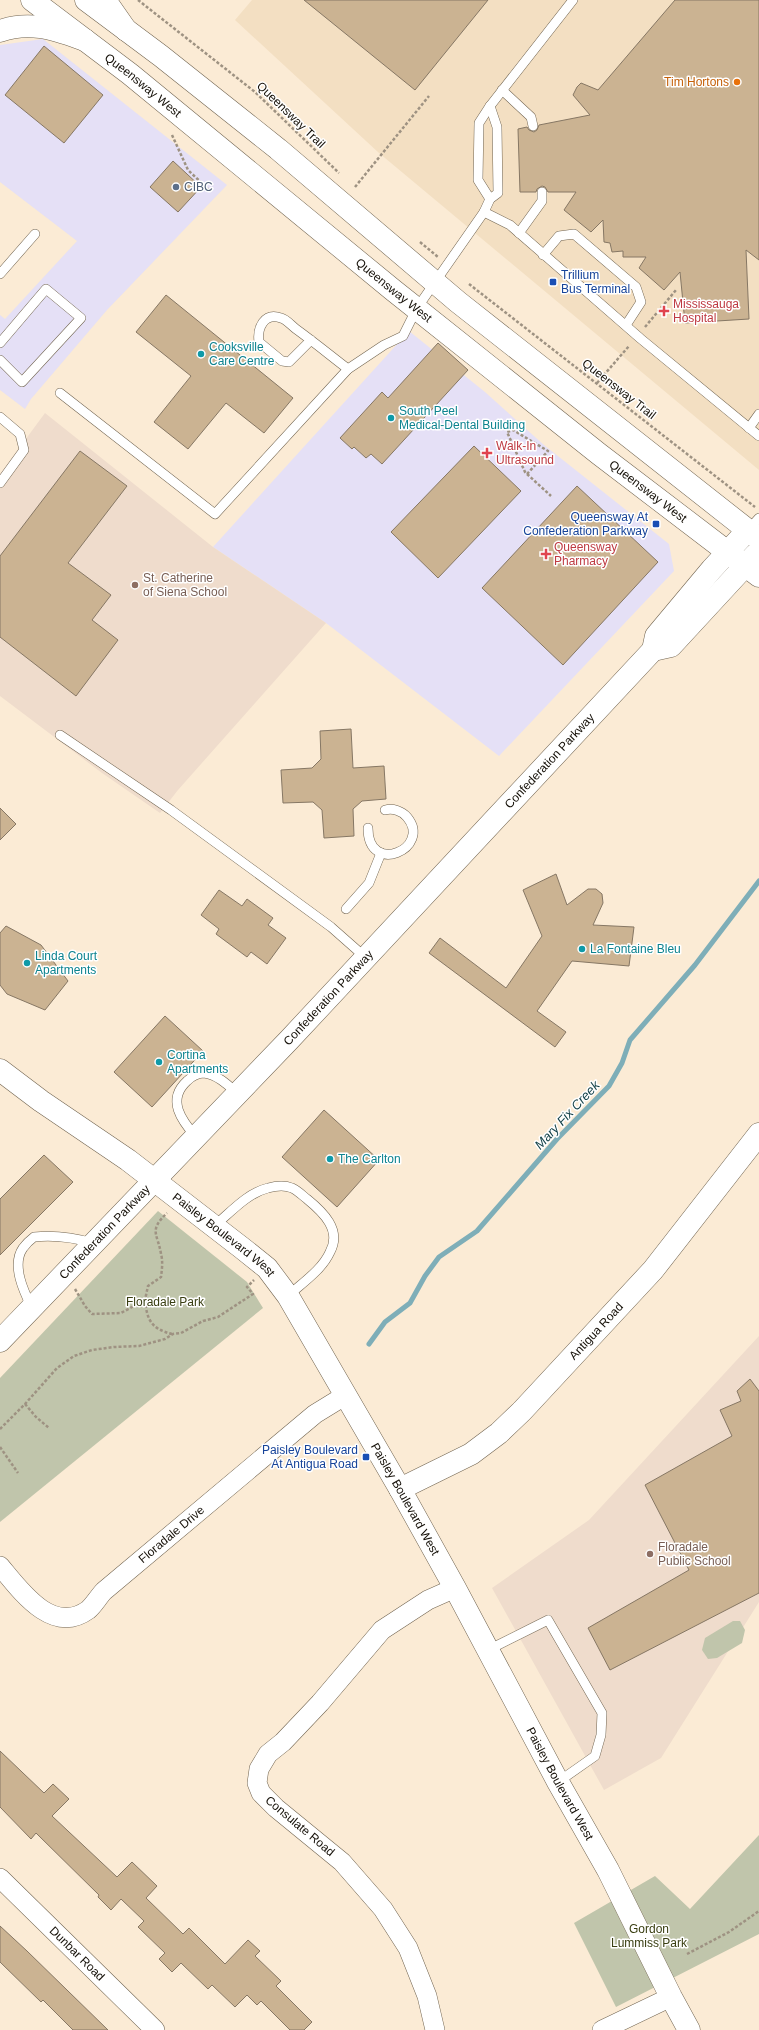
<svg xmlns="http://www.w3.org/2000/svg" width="759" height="2030" font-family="Helvetica,sans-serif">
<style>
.commercial{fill:#e5e0f6}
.built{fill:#f3dfc2}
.education{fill:#efdccc}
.green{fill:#c0c5ab}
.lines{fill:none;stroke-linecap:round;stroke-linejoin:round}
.stream{stroke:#7eaeb8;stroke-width:5}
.building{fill:#cbb392;stroke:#867764}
.lane-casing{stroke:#716450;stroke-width:10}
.street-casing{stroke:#716450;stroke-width:20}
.secondary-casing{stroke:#716450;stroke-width:23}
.primary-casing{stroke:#716450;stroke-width:23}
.path{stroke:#9e9282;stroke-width:2.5;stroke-dasharray:3 2;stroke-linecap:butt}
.lane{stroke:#fff;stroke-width:9}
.street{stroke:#fff;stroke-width:19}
.secondary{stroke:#fff;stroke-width:22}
.primary{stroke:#fff;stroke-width:22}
.food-dot{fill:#e8710a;stroke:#fff;stroke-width:1.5}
.service-dot{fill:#5c6f8a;stroke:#fff;stroke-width:1.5}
.transit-dot{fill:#1a4fb4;stroke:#fff;stroke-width:1.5}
.health-dot{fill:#e0444e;stroke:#fff;stroke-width:1.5}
.culture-dot{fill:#0f9aa8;stroke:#fff;stroke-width:1.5}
.education-dot{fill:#8d6e63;stroke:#fff;stroke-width:1.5}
.labels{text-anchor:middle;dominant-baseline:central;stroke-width:3;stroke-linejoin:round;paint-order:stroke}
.food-label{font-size:12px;fill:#c56008;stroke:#fff;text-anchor:end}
.street-label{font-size:12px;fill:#140f07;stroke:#fff}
.service-label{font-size:12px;fill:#4e5e75;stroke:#fff;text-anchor:start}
.transit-label{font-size:12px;fill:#164399;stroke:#fff;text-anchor:end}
.health-label{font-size:12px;fill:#be3a42;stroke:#fff;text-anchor:start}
.culture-label{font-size:12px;fill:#0d838f;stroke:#fff;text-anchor:start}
.education-label{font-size:12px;fill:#785e54;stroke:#fff;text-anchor:start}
.park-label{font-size:12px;fill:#393e11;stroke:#fff}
.water-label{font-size:13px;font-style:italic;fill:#113f46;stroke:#fff}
</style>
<rect width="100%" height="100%" fill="#fbebd5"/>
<g class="commercial">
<polygon points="43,39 227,185 107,310 31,399 25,409 0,390 0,315 5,319 77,241 0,182 0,45"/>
<polygon points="409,331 485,392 544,445 669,544 674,571 499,756 326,623 213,547"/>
</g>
<polygon class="built" points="252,0 759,0 759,470 379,153 235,20"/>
<g class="education">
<polygon points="45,413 213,547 326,623 178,790 160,813 102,773 0,696 0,474"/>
<polygon points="759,1336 759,1602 661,1758 604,1790 492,1588 589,1520"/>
</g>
<g class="green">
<polygon points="158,1211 247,1282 263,1308 0,1522 0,1378"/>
<polygon points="733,1621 740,1621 745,1630 742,1643 717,1658 708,1659 702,1650 705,1638"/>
<polygon points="759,1835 759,1934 616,2007 574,1923 655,1876 690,1909"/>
</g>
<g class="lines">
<polyline class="stream" points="369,1344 385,1322 410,1303 425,1276 439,1257 477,1231 557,1139 609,1086 622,1063 630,1040 695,965 759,881"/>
</g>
<g class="building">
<polygon points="304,0 488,0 415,90"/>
<polygon points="675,0 759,0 759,260 746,250 749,319 685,323 680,272 664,290 639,268 646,257 623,257 623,251 612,252 610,243 604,242 603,220 591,232 564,210 576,192 548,192 545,187 542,186 537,189 536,192 520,192 518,129 527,127 529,130 534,132 537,130 539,125 590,115 573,95 577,87 581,83 598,90"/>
<polygon points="44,46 103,95 64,143 5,95"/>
<polygon points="173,161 201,187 178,212 150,187"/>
<polygon points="166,295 293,398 264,433 226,403 188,449 154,422 191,376 136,332"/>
<polygon points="438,343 468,370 382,464 371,454 366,458 354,447 352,449 340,438 382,392 388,398"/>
<polygon points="474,446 521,491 438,578 391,532"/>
<polygon points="80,451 127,486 68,563 111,595 92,620 118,640 76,696 0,637 0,556"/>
<polygon points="577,486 658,562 563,665 482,588"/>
<polygon points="351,729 353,768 384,766 386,799 362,801 353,809 354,836 324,838 322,810 313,802 283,803 281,770 312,768 321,759 320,731"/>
<polygon points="0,808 16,824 0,840"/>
<polygon points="556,874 567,905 588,889 596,889 602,894 603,903 593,925 634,927 629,966 572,961 537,1011 566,1032 555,1047 429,953 440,938 506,988 542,936 523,890"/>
<polygon points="219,890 242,906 247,899 273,918 268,925 286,938 267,964 251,952 247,957 216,934 219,929 201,915"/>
<polygon points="6,926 41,945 68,981 45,1010 7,994 0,985 0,933"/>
<polygon points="165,1016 203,1051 152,1107 114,1072"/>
<polygon points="324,1110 379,1160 337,1207 282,1157"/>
<polygon points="44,1155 73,1182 0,1255 0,1199"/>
<polygon points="750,1379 759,1391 759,1593 610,1670 588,1628 689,1570 645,1485 732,1436 720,1410 741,1401 737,1391"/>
<polygon points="0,1751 44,1793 53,1784 69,1799 52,1816 117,1877 132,1862 157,1886 146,1898 183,1934 189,1928 225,1964 248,1940 260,1951 255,1956 281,1981 276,1986 312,2022 304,2030 290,2030 261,2001 257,2005 247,1995 235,2007 212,1985 208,1989 181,1963 172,1972 159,1959 165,1953 138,1927 144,1921 121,1899 111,1910 98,1897 99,1895 36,1833 31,1839 0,1807"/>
<polygon points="0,1926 27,1951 108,2030 73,2030 43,2000 41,2002 0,1962"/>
</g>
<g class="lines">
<g class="lane-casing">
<g id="lane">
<polyline points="502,90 531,117 533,126"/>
<polyline points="490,199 478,180 479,123 490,106 573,0"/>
<polyline points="484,212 510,225 641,339 759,436"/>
<polyline points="519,233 542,201 542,192"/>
<polyline points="543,255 559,236 574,234 636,287 641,302 626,325"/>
<polyline points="0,274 35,234"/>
<path d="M311,340L289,362L282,361L259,342C257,328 264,312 281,318C286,319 292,326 296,329C314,342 331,356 348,369"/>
<polyline points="0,343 46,289 81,318 22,382 0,360"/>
<polyline points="60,393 215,514 348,369 384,345 403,336 417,308 484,212 490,199 498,193 497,127 490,106"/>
<polyline points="0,417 20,434 24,450 0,483"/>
<polyline points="749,428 759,414"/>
<polyline points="748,530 759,518"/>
<polyline points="60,735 171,810 331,927 365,957"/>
<path d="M368,828C368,877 433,848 407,817C402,811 393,808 385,810"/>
<polyline points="346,909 369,883 381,853"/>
<path d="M196,1137C182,1121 166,1100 187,1081C191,1077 198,1073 204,1073C218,1075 228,1085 238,1094"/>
<path d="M213,1227C230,1213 247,1193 268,1188C275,1186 285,1185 292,1188C297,1190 303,1196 307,1199C323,1212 342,1230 330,1252C322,1270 302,1283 288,1296"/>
<path d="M32,1308C24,1292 11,1265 23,1248C26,1244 30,1240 34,1237C54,1235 72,1237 92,1243"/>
<polyline points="488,1650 548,1620 602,1713 601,1735 595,1756 558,1782"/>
</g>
</g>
<g class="street-casing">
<g id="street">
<path id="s1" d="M0,1566C20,1590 52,1636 88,1610C94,1605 99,1596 104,1591L315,1414L346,1395"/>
<path id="s2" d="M0,1878L155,2030"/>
<polyline points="435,2030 427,1996 408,1948 383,1909 342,1862 276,1808 261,1793 257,1783 259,1769 268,1754 283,1742 320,1703 382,1630 428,1600 455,1588"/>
<polyline points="602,2030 671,1997"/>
</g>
</g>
<g class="secondary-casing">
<g id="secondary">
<path id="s3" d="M32,0L130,74L393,290L599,454L759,576"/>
<polyline points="86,0 161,56 278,149 458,302 759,539"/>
<polyline points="653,650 671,646 755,555"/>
<path id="s4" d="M0,1070L41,1101L128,1160L242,1248L267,1268L288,1296L400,1489L455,1588L558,1782L608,1870L671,1997L689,2030"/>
<path id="s5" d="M0,1341L289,1040L653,650L656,636L712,569L747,531"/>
<path id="s6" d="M400,1489L471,1454L499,1433L522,1411L653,1270L759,1134"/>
</g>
</g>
<g class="primary-casing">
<g id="primary">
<polyline points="105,0 126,30"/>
<path d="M0,31C31,20 56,30 85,40"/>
</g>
</g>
<g class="path">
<polyline points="138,0 255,92 339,173"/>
<polyline points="172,135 188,170 209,190"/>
<polyline points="355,187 429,96"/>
<polyline points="420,242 438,257"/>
<polyline points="469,284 755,507"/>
<polyline points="645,327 676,290"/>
<polyline points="597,383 629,346"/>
<polyline points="527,474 548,451 513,430 507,432 525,472 527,474 551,496"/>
<path d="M75,1289L85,1306L92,1314L121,1313L145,1300L148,1286L161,1277C162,1269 163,1261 161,1254C158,1234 148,1231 167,1213"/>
<path d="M145,1300C147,1321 152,1329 172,1334"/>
<polyline points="25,1404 36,1417 49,1428"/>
<polyline points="0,1429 25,1404 57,1368 74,1356 92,1350 114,1347 139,1346 165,1339 173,1334 181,1333 203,1321 218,1317 253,1294 247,1287 254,1280"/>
<polyline points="0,1447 18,1473"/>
<polyline points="687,1954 729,1932 759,1911"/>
</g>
<use href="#lane" class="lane"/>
<use href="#street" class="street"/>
<use href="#secondary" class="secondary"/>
<use href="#primary" class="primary"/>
</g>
<circle class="food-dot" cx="737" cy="82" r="4"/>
<circle class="service-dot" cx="176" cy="187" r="4"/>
<g class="transit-dot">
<rect x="549" y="278" width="8" height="8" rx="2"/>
<rect x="652" y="520" width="8" height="8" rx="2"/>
<rect x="362" y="1453" width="8" height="8" rx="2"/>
</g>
<g class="health-dot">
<path d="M662 305h4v4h4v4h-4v4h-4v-4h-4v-4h4z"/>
<path d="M485 447h4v4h4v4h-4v4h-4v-4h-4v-4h4z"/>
<path d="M544 548h4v4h4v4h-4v4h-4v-4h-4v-4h4z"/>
</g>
<g class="culture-dot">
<circle cx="201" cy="354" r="4"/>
<circle cx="391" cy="418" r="4"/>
<circle cx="582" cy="949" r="4"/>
<circle cx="27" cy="963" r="4"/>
<circle cx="159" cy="1062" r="4"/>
<circle cx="330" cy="1159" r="4"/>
</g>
<g class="education-dot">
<circle cx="135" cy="585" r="4"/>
<circle cx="650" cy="1554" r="4"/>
</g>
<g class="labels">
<g class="food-label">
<text x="729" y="82">Tim Hortons</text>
</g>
<g class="street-label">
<text stroke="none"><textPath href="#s3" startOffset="140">Queensway West</textPath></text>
<text transform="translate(291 115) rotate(44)">Queensway Trail</text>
<text stroke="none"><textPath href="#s3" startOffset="464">Queensway West</textPath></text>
<text transform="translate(619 389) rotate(38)">Queensway Trail</text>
<text stroke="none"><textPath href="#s3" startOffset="788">Queensway West</textPath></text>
<text stroke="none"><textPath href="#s5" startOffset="799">Confederation Parkway</textPath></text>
<text stroke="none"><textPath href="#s5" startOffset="475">Confederation Parkway</textPath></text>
<text stroke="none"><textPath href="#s5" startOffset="151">Confederation Parkway</textPath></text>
<text stroke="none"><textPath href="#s4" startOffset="278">Paisley Boulevard West</textPath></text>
<text stroke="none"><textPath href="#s6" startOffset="255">Antigua Road</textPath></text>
<text stroke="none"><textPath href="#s4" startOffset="602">Paisley Boulevard West</textPath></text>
<text stroke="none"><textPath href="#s1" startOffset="223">Floradale Drive</textPath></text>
<text stroke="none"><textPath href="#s4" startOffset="926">Paisley Boulevard West</textPath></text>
<text transform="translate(300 1826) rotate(40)">Consulate Road</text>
<text stroke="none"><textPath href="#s2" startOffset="108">Dunbar Road</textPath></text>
</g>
<g class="service-label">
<text x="184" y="187">CIBC</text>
</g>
<g class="transit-label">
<text x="561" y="275" text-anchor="start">Trillium<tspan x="561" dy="14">Bus Terminal</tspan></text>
<text x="648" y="517">Queensway At<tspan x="648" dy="14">Confederation Parkway</tspan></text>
<text x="358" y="1450">Paisley Boulevard<tspan x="358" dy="14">At Antigua Road</tspan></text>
</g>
<g class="health-label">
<text x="673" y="304">Mississauga<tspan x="673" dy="14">Hospital</tspan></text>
<text x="496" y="446">Walk-In<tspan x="496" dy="14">Ultrasound</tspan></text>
<text x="554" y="547">Queensway<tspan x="554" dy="14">Pharmacy</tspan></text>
</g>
<g class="culture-label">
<text x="209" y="347">Cooksville<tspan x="209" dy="14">Care Centre</tspan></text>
<text x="399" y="411">South Peel<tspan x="399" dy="14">Medical-Dental Building</tspan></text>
<text x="590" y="949">La Fontaine Bleu</text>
<text x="35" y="956">Linda Court<tspan x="35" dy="14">Apartments</tspan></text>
<text x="167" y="1055">Cortina<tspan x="167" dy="14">Apartments</tspan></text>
<text x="338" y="1159">The Carlton</text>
</g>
<g class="education-label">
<text x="143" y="578">St. Catherine<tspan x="143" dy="14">of Siena School</tspan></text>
<text x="658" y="1547">Floradale<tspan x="658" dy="14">Public School</tspan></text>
</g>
<g class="park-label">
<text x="165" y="1302">Floradale Park</text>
<text x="649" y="1929">Gordon<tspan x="649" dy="14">Lummiss Park</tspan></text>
</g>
<g class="water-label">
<text transform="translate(567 1115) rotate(-47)">Mary Fix Creek</text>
</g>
</g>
</svg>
